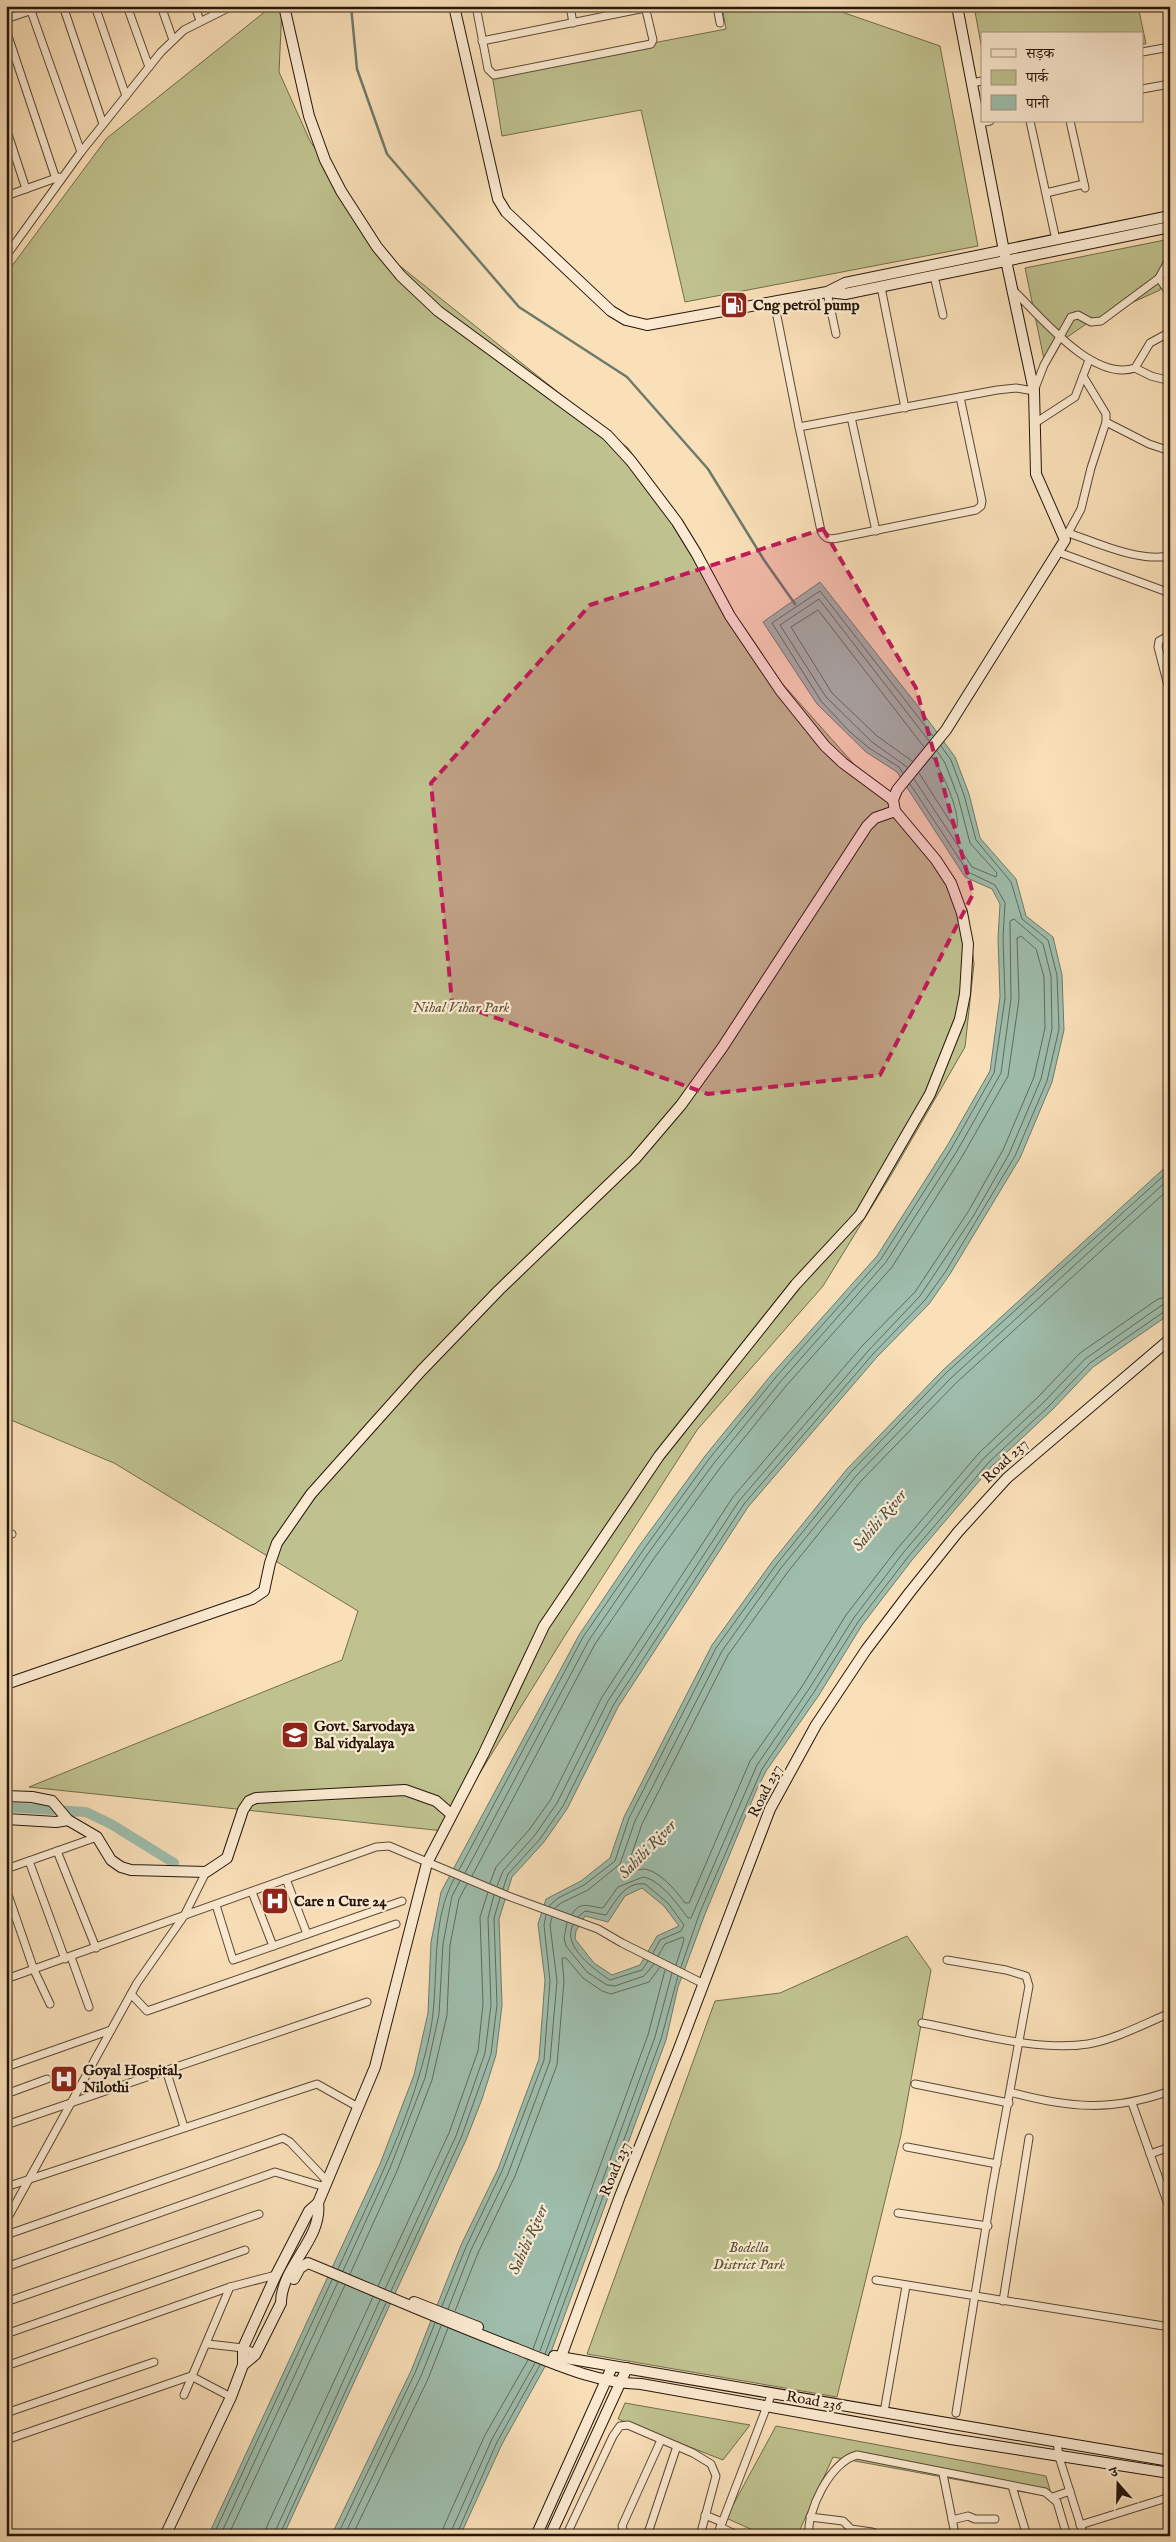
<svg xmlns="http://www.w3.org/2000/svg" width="1176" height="2542" font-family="'IM FELL English','Noto Serif Devanagari',serif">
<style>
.green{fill:#bfc28f;stroke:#726c4d}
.water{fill:#9ebdac;stroke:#6d7a6c;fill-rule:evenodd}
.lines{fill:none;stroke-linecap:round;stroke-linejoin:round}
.shore{stroke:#616a5c;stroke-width:1}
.stream{stroke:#6d7a6c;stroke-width:2.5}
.canal{stroke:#9ebdac;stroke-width:10}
.street-casing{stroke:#5a4836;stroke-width:9}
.secondary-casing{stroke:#24160b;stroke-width:12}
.street{stroke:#fcebd2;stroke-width:7}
.secondary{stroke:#fcebd2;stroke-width:10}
.marked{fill:#c2185b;fill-opacity:0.2;stroke:#c2185b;stroke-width:4;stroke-dasharray:10 6;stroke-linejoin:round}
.labels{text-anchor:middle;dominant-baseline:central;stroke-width:4.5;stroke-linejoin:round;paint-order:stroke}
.poi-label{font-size:15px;font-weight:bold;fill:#24160b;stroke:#fcebd2;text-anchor:start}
.park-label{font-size:15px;font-style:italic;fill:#5a5239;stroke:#fcebd2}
.street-label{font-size:15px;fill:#24160b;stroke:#fcebd2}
.water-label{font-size:16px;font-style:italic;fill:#4f5043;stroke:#fcebd2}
</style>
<rect width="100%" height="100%" fill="#fae0b9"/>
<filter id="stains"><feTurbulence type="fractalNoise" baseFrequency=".004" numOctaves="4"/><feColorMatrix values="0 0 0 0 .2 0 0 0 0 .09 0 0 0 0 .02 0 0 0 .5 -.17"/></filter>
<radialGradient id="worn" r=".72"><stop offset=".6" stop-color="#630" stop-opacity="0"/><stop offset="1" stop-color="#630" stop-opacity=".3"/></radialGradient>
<g class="green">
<polygon points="272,6 282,6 279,72 310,141 390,258 628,448 681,519 749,646 899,815 967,909 974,964 965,1047 890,1177 823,1286 697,1430 564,1637 444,1831 29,1787 342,1660 358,1611 114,1463 6,1418 6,274 107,138"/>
<polygon points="722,6 838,6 839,11 940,46 978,246 685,302 641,110 502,136 492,74 726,29"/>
<polygon points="974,6 1138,6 1146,44 1142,44 1142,34 982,34 982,50"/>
<polygon points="1170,239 1160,290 1089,322 1063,340 1046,369 1025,268"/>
<polygon points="907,1936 931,1970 901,2135 837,2397 587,2354 715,2001 780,1993"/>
<polygon points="625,2403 750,2425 723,2460 618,2419"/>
<polygon points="776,2426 1046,2476 1052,2497 833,2457 797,2536 766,2536 726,2518"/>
</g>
<g class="water">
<polygon points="820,582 917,705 955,757 969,794 980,838 1016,879 1026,916 1053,937 1062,975 1064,1030 1052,1082 1020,1158 950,1274 929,1304 877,1357 748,1507 618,1707 567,1809 544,1842 512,1877 499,1919 502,2005 496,2055 482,2099 466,2140 283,2536 208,2536 380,2164 414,2075 428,2013 431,1942 441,1892 579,1635 639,1546 705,1456 772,1374 877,1256 947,1146 990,1071 1000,997 998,938 1000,904 992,889 965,877 897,772 866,752 817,704 763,622"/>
<path d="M1170,1163V1314L1093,1367L1052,1410L992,1466L912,1560L862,1625L819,1695L766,1771L756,1791L705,1914L678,1987L666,2040L547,2363L502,2444L460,2536H331L411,2371L461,2245L498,2169L539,2059L545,1980L538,1924L546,1899L581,1881L610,1858L624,1817L712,1645L772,1562L847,1469L943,1370ZM642,1888L664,1906L679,1926L657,1936L640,1965L612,1975L594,1963L575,1939L576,1931L585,1916L608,1922L625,1896Z"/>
</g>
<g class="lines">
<g class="shore">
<polyline points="912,761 877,736 832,693 791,627 818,610 924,747"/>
<polyline points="907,767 872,742 826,697 780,625 819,599 929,741"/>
<polyline points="903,773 899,767 869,748 850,732 821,701 772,623 820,591 933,736"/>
<path d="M919,773L953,826L957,827C960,811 942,771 932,757"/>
<polyline points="914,779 972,867 996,877 997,873 970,843 958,797 945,763 937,751"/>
<path d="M1170,1188L956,1383L861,1481L787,1573L728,1655L642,1824L625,1874C631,1873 637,1869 644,1869C660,1871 677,1892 685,1903H689L750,1761L803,1685L846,1615L897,1549L979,1453L1038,1397L1080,1353L1158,1299L1170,1296"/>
<polyline points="459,1870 583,1637 644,1549 709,1459 776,1377 881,1259 951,1149 994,1073 1005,998 1003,938 1005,903 995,885 968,872 910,784"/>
<polyline points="465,1873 589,1640 649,1552 714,1463 781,1381 886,1262 957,1151 1001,1073 1011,999 1010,921 1014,919 1043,944 1051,976 1052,1029 1041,1079 1009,1154 974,1215 920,1296 869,1350 739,1501 608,1701 557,1803 535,1835 503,1871 497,1886"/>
<polyline points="472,1876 595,1644 655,1557 720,1468 786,1386 892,1267 963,1155 1008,1076 1019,999 1017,938 1021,936 1036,949 1044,977 1045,1028 1034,1077 1003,1150 968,1212 915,1292 863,1345 733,1497 602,1697 551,1799 529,1830 496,1867 490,1883"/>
<polyline points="503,1889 508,1874 540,1839 563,1806 614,1704 744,1504 873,1354 925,1300 946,1271 1015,1156 1047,1081 1059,1029 1057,975 1048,940 1022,919 1011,882 976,840 964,795 951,760 941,746"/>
<polyline points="549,1906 558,1898 584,1885 615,1861 629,1818 716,1648 776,1565 851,1472 946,1373 1170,1170"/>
<polyline points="555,1908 561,1903 588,1890 620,1864 635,1821 722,1651 781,1568 856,1476 951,1378 1170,1178"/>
<path d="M572,1914C581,1900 589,1907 603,1908L618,1887L643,1877C661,1880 677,1904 688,1918H691L757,1765L809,1689L853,1619L903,1553L984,1458L1044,1402L1085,1359L1162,1305L1170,1304"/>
<path d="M578,1917L585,1911L606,1915C615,1902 625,1881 645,1884L668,1903L684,1925L681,1931L660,1940L653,1953"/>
<polyline points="567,1923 564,1938 566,1946 587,1972 607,1985 615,1986 644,1976 654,1964"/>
<path d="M573,1925C561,1946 595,1970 610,1980L642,1970L648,1961"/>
<polyline points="658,1956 665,1944 683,1937 684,1940 676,1965"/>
<polyline points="681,1967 700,1912 762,1769 814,1692 858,1622 908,1557 989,1462 1048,1407 1090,1363 1165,1311 1170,1310"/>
<path d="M338,2269C366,2207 400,2141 419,2076C425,2056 431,2033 433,2013C438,1967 432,1920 454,1879"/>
<polyline points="343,2271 390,2168 425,2078 439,2014 443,1944 452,1896 460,1881"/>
<polyline points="350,2274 397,2171 432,2080 447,2015 450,1945 459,1899 467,1884"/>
<polyline points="378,2286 449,2133 478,2051 483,2004 480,1917 488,1892"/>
<polyline points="385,2289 456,2136 485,2053 491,2005 488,1918 494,1895"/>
<polyline points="391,2291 461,2138 491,2054 497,2005 494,1918 500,1898"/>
<polyline points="442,2306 466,2247 502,2171 544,2060 550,1981 544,1925 546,1915"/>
<polyline points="448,2309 471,2250 508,2174 550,2061 557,1981 550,1925 552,1917"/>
<polyline points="455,2311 478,2253 515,2176 557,2065 564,1981 562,1958 566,1958 583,1978 602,1991 611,1994 649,1982 660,1967"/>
<polyline points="533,2349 648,2035 665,1970"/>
<polyline points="540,2351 655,2037 672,1973"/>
<polyline points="545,2354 661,2039 678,1976"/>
<polyline points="213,2536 332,2280"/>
<polyline points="220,2536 338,2282"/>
<polyline points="228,2536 345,2285"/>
<polyline points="265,2536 267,2526 373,2297"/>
<polyline points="273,2536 380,2300"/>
<polyline points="279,2536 386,2303"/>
<polyline points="337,2536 415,2373 435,2323"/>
<polyline points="344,2536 421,2376 441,2326"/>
<polyline points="352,2536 428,2379 448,2328"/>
<polyline points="442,2536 444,2526 485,2435 528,2360"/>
<polyline points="449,2536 492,2439 535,2363"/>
<polyline points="456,2536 497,2442 540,2365"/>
</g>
<polyline class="stream" points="351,6 357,69 387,154 519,307 627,377 708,469 764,560 795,604"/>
<polyline class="canal" points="6,1807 86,1812 111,1824 174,1863"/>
<g class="street-casing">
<g id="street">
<polyline points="63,6 103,124"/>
<polyline points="95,6 126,96"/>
<polyline points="127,6 149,67"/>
<polyline points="161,6 173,40"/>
<polyline points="195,6 200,21"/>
<polyline points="476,6 488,69 494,75 651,44 653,40 645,6"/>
<polyline points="570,6 573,23"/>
<polyline points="717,6 720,23"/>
<polyline points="31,11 81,152"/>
<polyline points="6,19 44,6"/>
<polyline points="6,30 56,179"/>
<polyline points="482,41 645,8"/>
<polyline points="1142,52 1170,47"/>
<polyline points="972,83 982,81"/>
<polyline points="1142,89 1170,84"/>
<polyline points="1030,121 1056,240"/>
<polyline points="1070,121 1085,188"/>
<polyline points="980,123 990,121"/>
<polyline points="6,128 26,189"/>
<polyline points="1046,193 1084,184"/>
<polyline points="6,196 59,177"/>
<polyline points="6,256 81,152 161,52 184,30 232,6"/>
<polyline points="934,276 943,315"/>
<polyline points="1159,278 1170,294"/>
<polyline points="881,287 905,408"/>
<path d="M1014,291C1041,317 1093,382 1135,368L1150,343L1170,332"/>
<polyline points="827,292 836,334"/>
<polyline points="774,301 799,427 997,390 1016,388 1034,391 1044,365 1071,317 1078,315 1091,322 1101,321 1159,278 1170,258"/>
<polyline points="1135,368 1151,376 1170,381"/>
<polyline points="851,417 876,531"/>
<polyline points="1106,422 1149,444 1170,451"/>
<polyline points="1035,423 1075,397 1089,360"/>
<path d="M799,427L821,531C825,539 829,540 838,538L976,510L981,506L982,501L960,397"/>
<polyline points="1068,533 1081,509 1091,468 1106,422 1106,414 1083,376"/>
<path d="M1067,535L1068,533C1099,543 1137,562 1170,556"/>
<polyline points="1058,552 1170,593"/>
<polyline points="1170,635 1159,641 1158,647 1170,693"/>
<polyline points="6,1536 12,1534"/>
<polyline points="57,1851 96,1948"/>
<polyline points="29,1861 65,1959"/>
<polyline points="6,1869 97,1837"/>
<polyline points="286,1879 307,1934"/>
<polyline points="6,1889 34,1970 50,2004"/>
<polyline points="252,1892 273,1946"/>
<polyline points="216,1905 233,1960 402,1901"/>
<polyline points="71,1957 89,2007"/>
<polyline points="947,1960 1006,1970 1026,1976 1029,1986 992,2189 956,2413"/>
<polyline points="6,1979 376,1847 389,1846 508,1896 598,1929 622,1943 704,1984"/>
<polyline points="131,1994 147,2011 396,1924"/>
<path d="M922,2023C972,2032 1037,2052 1088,2044C1116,2039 1144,2024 1170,2013"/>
<polyline points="6,2067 111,2030"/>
<polyline points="166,2070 184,2127"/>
<polyline points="915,2084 1009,2103"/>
<path d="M1010,2092C1069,2108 1111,2112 1170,2091"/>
<polyline points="6,2094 47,2079"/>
<polyline points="1132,2103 1170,2210"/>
<polyline points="6,2125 367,2002"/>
<polyline points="907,2147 997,2164"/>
<polyline points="1150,2154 1170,2147"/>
<polyline points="6,2187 317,2084 358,2107"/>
<polyline points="898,2213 988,2226"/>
<polyline points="6,2221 137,1983 184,1916 206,1872"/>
<polyline points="6,2235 283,2138 290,2142 327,2181"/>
<polyline points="6,2267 275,2172 325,2187"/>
<polyline points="876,2280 1170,2327"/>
<polyline points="1003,2301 1029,2138"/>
<polyline points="6,2302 259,2214"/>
<polyline points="6,2334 245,2250"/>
<polyline points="208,2344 243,2348 256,2353"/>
<polyline points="6,2366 230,2287 276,2275"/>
<polyline points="184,2395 230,2287"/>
<polyline points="884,2412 906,2286"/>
<polyline points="6,2413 154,2362"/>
<polyline points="6,2440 191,2376 231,2397"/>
<polyline points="1057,2441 1059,2457 1084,2536"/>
<polyline points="943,2474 955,2534"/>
<polyline points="1012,2486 1027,2536"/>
<polyline points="1053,2497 1070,2491"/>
<polyline points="705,2515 722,2522"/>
<polyline points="810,2517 843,2521 851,2529 872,2532 879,2536"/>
<polyline points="952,2520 968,2516 975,2519 995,2519"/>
<polyline points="1080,2525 1170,2497"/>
<polyline points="720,2527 739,2536"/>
<polyline points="566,2536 613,2436 620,2426 628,2425 693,2453 711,2464 716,2476 700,2536"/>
<polyline points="625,2536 622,2526 661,2440"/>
<polyline points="647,2536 677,2446"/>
<polyline points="717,2536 772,2393"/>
<path d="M809,2536C806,2511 831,2461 857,2455L1045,2492L1057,2502L1067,2536"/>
</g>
</g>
<g class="secondary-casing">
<g id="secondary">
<polyline points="284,6 309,116 325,160 341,191 377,247 401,276 438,311 607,435 631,461 677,522 696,553 730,616 780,690 825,746 843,763 893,800"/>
<polyline points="454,6 498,199 506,212 611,311 626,320 647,325 827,292 845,283 1170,216"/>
<polyline points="828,292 845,294 1170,227"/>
<polyline points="6,1684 252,1599 264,1591 270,1563 277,1543 311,1494 421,1371 499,1290 635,1159 681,1105 722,1048 867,826 875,818 895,811"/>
<polyline points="6,1796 32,1797 52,1801 68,1820 97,1837 111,1860 121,1867 131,1870 206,1872 227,1858 243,1810 249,1801 256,1798 405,1790 436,1801 451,1814"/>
<polyline points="6,1819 56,1822 68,1820"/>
<path d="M294,2279L300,2268L308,2263C378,2292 446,2322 517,2349C557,2365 597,2383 641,2384L951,2439L1170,2473"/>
<polyline points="414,2302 478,2327"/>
<polyline points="554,2356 1170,2461"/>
<path d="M243,2365L255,2355L281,2303C281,2267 323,2239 318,2203L375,2067L427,1863L483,1755L544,1626L659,1456L796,1284L860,1215L930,1094L960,1019L965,994L968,944L962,913L951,883L936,860L895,811L893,800L897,790L946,730L1065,540L1036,474L1034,391L1004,251L957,6"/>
<polyline points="558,2365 620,2196 678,2051 770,1809 816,1725 866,1650 910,1592 958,1532 1007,1478 1170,1339"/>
<polyline points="165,2536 231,2397 243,2365 243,2348 276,2275 309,2211 318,2203"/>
<polyline points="536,2536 612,2367"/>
<polyline points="550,2536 627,2368"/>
</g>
</g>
<use href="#street" class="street"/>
<use href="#secondary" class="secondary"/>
</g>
<path class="marked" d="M823,529L916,688L973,894L880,1075L708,1094L452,1002L431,783L590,605Z"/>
<defs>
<g id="fuel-square" transform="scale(1.4375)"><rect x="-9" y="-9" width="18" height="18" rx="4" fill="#8f2418" stroke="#fcebd2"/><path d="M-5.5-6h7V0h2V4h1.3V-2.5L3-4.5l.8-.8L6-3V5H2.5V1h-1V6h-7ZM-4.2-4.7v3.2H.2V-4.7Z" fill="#fff"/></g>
<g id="school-square" transform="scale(1.4375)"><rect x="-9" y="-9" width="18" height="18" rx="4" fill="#8f2418" stroke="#fcebd2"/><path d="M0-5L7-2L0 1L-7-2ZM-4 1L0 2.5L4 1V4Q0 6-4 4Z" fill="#fff"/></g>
<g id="hospital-square" transform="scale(1.4375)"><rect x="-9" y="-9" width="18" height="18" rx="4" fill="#8f2418" stroke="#fcebd2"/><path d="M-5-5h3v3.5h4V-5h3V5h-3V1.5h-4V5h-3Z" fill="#fff"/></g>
</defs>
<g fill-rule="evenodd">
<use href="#fuel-square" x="734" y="305"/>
<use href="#school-square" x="295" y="1735"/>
<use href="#hospital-square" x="275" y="1901"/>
<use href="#hospital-square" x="64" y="2079"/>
</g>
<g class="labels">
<g class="poi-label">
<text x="753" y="305">Cng petrol pump</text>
<text x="314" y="1726">Govt. Sarvodaya<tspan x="314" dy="17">Bal vidyalaya</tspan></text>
<text x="294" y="1901">Care n Cure 24</text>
<text x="83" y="2070">Goyal Hospital,<tspan x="83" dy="17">Nilothi</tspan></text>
</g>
<g class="park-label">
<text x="461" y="1007">Nihal Vihar Park</text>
<text x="749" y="2247">Bodella<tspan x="749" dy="17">District Park</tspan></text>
</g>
<g class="street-label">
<text transform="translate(1005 1461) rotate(-44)">Road 237</text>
<text transform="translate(765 1791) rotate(-64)">Road 237</text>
<text transform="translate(615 2169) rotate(-68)">Road 237</text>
<text transform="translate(814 2401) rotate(10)">Road 236</text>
</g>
<g class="water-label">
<text transform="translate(880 1521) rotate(-50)">Sahibi River</text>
<text transform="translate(648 1850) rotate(-46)">Sahibi River</text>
<text transform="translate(529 2240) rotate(-66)">Sahibi River</text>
</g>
</g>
<rect width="1176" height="2542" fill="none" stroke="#fae0b9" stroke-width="25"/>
<rect x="8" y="8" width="1161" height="2527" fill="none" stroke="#24160b" stroke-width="2.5"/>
<rect x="12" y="12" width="1151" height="2517" fill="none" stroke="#24160b"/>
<rect x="981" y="32" width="162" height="90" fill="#fcebd2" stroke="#a69682"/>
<rect x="991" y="49" width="25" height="8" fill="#fcebd2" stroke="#a69682"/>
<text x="1026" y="58" font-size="15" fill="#24160b">सड़क</text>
<rect x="991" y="70" width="25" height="15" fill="#bfc28f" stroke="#a69682"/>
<text x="1026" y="82" font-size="15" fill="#24160b">पार्क</text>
<rect x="991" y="95" width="25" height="15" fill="#9ebdac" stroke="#a69682"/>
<text x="1026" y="108" font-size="15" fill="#24160b">पानी</text>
<g transform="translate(1118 2484) rotate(340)" stroke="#fcebd2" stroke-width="4" paint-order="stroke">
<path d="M0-4L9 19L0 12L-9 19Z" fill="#24160b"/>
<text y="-8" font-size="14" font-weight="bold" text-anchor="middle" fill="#24160b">उ</text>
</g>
<rect width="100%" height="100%" filter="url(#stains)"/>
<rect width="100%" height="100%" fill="url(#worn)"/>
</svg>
